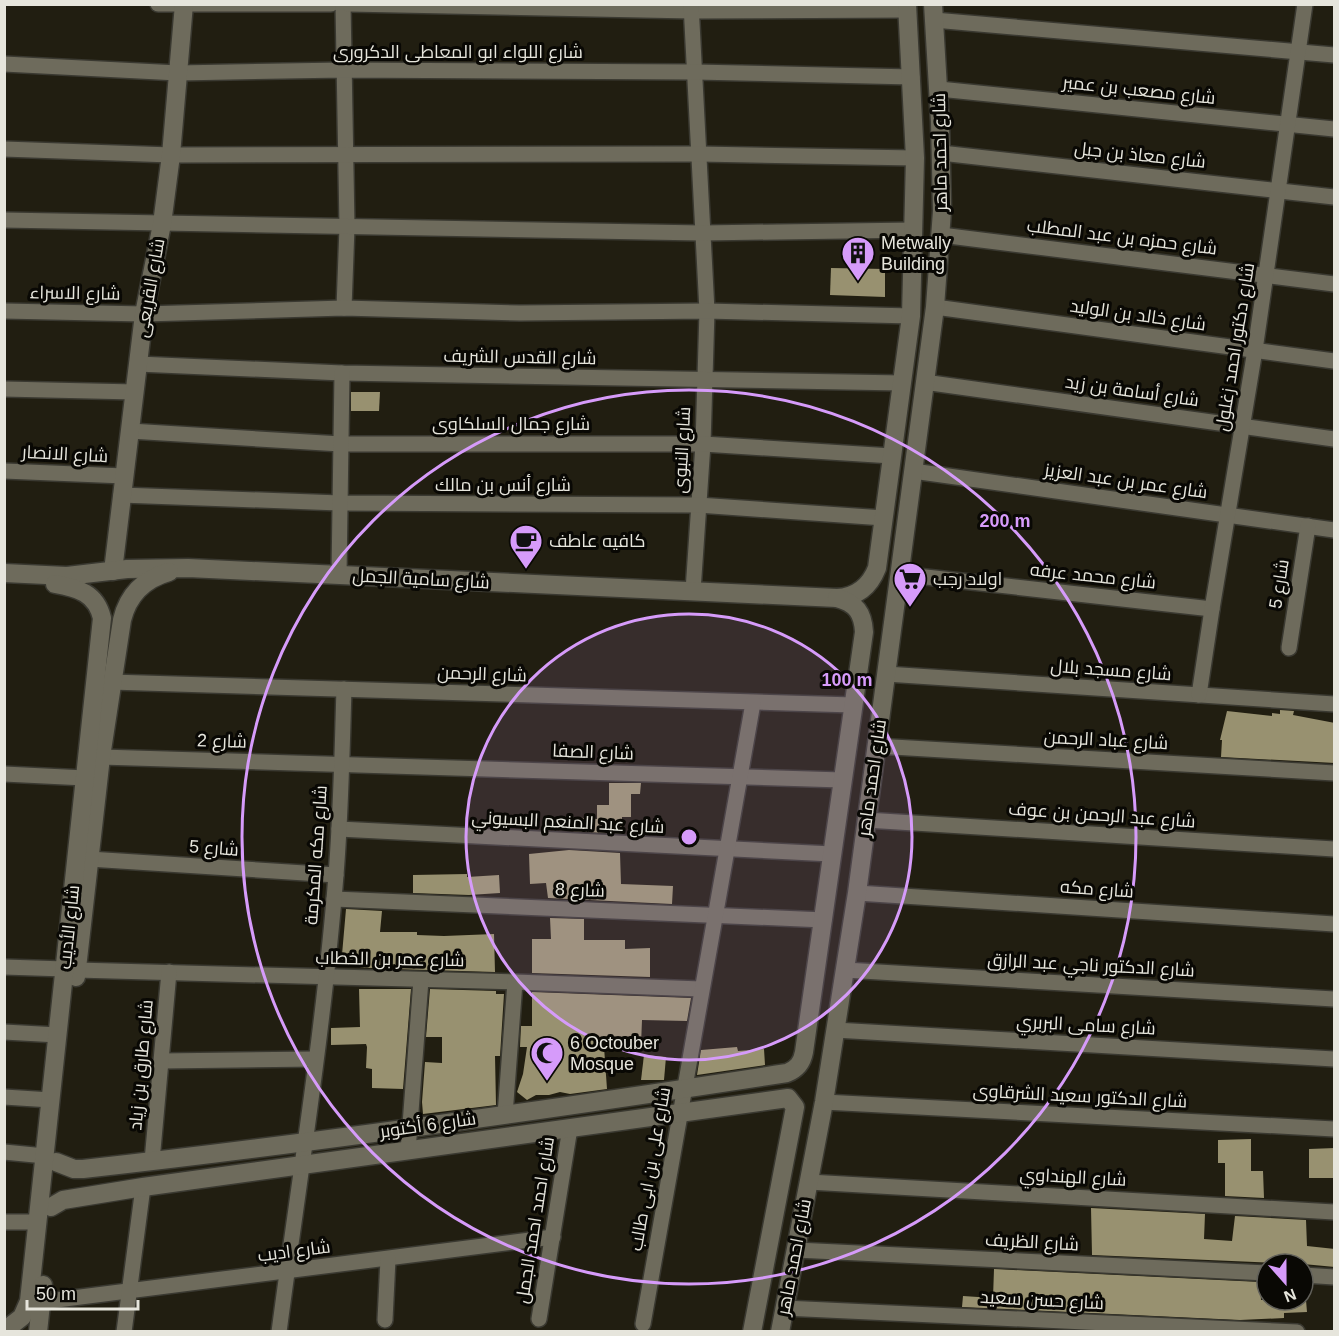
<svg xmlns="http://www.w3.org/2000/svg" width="1339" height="1336" font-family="Arial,Cairo,sans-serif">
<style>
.building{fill:#989170}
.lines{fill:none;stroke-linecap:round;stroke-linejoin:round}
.street-casing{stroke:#3a3931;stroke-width:18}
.secondary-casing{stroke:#3a3931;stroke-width:21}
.street{stroke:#6e6b5c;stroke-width:15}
.secondary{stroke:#6e6b5c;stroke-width:18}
.ring{fill:none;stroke:#d69bfa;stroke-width:3}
.labels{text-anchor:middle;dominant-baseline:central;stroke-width:6;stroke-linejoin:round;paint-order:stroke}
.street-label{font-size:18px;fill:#e6e5dc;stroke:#090804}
.poi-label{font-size:18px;fill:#e6e5dc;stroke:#090804;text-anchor:start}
.centre{fill:#d69bfa;stroke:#090804;stroke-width:3}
.ring-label{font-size:18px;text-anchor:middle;font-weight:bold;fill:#d69bfa;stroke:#090804;stroke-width:6;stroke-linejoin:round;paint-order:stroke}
</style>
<rect width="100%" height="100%" fill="#211e11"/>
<g class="building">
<polygon points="831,268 885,269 885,297 830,295"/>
<polygon points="351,392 380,392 379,411 351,411"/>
<polygon points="1280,710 1294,711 1293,715 1335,723 1335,763 1221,757 1222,740 1220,740 1227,711 1272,716 1272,713 1280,714"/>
<polygon points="609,783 641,783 640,794 631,794 631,817 622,817 622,834 570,831 571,817 597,819 597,805 609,805"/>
<polygon points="569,850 620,853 621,884 673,886 672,904 548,898 546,883 530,884 529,854"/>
<polygon points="467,874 467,877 499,875 500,893 469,895 413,893 413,875"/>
<polygon points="346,909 382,911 380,932 417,932 417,935 444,936 494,934 495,972 395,969 395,964 371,968 341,966"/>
<polygon points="550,918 584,919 584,940 625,940 625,949 650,948 650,977 532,973 532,939 551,939"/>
<polygon points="359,989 411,989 403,1089 372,1088 372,1069 366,1068 367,1047 366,1044 331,1045 331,1028 360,1027"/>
<polygon points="430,989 496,991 496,994 504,994 500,1056 495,1056 496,1105 423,1114 422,1102 425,1062 442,1063 442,1037 426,1037"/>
<polygon points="532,992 691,998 687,1021 642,1020 641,1045 606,1043 606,1047 604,1047 607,1089 570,1094 560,1092 549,1095 536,1095 527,1100 517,1092 523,1074 527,1047 520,1047 521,1026 532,1026"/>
<polygon points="737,1047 738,1051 764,1049 765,1065 697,1075 701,1050"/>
<polygon points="644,1055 666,1057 664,1080 641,1080"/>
<polygon points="1251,1139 1251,1171 1263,1171 1264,1198 1225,1196 1225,1163 1218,1163 1218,1140"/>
<polygon points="1335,1148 1335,1178 1309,1178 1309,1149"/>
<polygon points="1091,1208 1205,1214 1204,1239 1232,1241 1235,1216 1306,1220 1307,1246 1335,1249 1335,1267 1303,1264 1092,1255"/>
<polygon points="994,1269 1260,1282 1261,1300 1306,1300 1307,1312 1284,1313 1284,1318 1240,1320 962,1307 963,1296 993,1298"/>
</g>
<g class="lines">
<g class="street-casing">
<g id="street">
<polyline points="158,4 331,4"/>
<polyline points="343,4 347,227 344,308"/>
<polyline points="349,4 692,11 908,10"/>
<polyline points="691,4 707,311 703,444 693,591"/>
<polyline points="934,20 1334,55"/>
<polyline points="4,64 178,73 343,70 695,72 912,77"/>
<polyline points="939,89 1334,129"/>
<polyline points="4,149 171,155 700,154 915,158"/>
<polyline points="941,153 1334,197"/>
<polyline points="4,220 702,233 914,230"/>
<polyline points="941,235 1334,284"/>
<polyline points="935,307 1334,361"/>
<polyline points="4,311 144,314 344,308 520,313 707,311 911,316"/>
<polyline points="138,364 342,373 902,383"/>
<polyline points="924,382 1334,439"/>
<polyline points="4,389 135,392"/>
<polyline points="130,431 341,444 703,444 892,456"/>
<polyline points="4,471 124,476"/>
<polyline points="913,471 1334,530"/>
<polyline points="121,495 340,503 698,505 884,518"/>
<polyline points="899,574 1212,609"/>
<polyline points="339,575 342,373"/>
<polyline points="1289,648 1308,526"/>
<polyline points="886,674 1334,704"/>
<polyline points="111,682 853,705"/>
<polyline points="1199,695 1212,609 1255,350 1305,4"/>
<polyline points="876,746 1334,773"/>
<polyline points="101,757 842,780"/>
<polyline points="4,774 85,778"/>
<polyline points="866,820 1334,849"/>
<polyline points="339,829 832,854"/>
<polyline points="89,859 336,875"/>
<polyline points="857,893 1334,924"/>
<polyline points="334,899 824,920"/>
<polyline points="4,967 65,969"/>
<polyline points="77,970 515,982 701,989"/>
<polyline points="845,970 1334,999"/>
<polyline points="835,1030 1334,1059"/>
<polyline points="4,1032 58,1035"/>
<polyline points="161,1061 315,1059"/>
<polyline points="4,1097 51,1100"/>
<polyline points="824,1102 1334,1129"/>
<polyline points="505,1115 515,982"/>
<polyline points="408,1151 421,980"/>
<polyline points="4,1152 45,1156"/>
<polyline points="152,1161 169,972"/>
<polyline points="809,1182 1334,1212"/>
<polyline points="4,1222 38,1222"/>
<polyline points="796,1250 1267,1273"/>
<polyline points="1303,1275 1334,1277"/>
<polyline points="41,1302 553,1237"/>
<polyline points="784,1308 1297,1332"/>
<polyline points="539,1319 570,1128"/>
<polyline points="385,1320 388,1259"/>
<polyline points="643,1324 753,703"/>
<polyline points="124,1332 143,1187"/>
<path d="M279,1332C299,1180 324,1028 336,875C341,813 342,751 344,689"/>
</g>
</g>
<g class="secondary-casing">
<g id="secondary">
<polyline points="113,571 144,314 162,224 171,155 184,4"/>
<path d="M4,573L67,576L127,569L188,568L837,598C857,597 870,586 877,568L911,316L915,158L907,4"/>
<path d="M76,977L101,757L122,620C128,595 144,579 169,572"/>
<path d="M56,1162L74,1169H83C318,1143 553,1109 787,1073C797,1069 802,1063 804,1052L864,632C863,613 856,603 837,598"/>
<polyline points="51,1207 63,1200 143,1187 788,1098 795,1107 752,1332"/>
<path d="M4,1331L22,1317L29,1301L102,618C96,593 78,588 55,584"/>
<polyline points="38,1332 43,1285"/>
<polyline points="780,1332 824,1102 857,893 935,307 942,211 940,122 933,4"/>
</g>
</g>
<use href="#street" class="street"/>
<use href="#secondary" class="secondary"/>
</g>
<circle cx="689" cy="837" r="223" fill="#d69bfa" fill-opacity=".12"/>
<g class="ring">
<circle cx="689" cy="837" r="223"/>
<circle cx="689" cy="837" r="447"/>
</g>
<defs>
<g id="building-pin" transform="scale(1.725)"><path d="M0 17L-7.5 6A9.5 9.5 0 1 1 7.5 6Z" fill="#d69bfa" stroke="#090804"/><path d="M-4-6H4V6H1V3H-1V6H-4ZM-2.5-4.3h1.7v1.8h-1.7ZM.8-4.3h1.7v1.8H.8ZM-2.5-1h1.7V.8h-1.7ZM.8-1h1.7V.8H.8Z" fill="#111"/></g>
<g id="cafe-pin" transform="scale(1.725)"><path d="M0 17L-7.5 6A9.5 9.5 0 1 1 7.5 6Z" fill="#d69bfa" stroke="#090804"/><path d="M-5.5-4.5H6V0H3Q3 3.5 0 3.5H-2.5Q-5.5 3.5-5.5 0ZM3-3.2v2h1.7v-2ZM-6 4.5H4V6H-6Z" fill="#111"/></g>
<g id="supermarket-pin" transform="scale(1.725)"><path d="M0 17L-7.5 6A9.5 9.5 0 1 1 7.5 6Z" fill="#d69bfa" stroke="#090804"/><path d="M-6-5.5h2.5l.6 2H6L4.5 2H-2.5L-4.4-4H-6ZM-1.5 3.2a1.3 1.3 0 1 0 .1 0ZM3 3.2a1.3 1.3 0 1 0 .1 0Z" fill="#111"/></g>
<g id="mosque-pin" transform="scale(1.725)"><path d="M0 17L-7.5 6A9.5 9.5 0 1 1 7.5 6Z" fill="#d69bfa" stroke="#090804"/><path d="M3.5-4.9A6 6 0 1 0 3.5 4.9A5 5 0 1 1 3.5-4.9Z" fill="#111"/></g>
</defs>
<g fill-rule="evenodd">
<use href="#building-pin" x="858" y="253"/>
<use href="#cafe-pin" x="526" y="541"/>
<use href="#supermarket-pin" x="910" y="579"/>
<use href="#mosque-pin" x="547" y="1053"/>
</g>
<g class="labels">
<g class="street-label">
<text x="458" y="52">شارع اللواء ابو المعاطى الدكرورى</text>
<text transform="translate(1139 90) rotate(6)">شارع مصعب بن عمير</text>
<text transform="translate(940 152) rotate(-91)">شارع احمد ماهر</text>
<text transform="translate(1140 155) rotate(6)">شارع معاذ بن جبل</text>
<text transform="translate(1122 237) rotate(7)">شارع حمزه بن عبد المطلب</text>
<text transform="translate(150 288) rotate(-80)">شارع القريعى</text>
<text transform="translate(75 293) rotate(1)">شارع الاسراء</text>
<text transform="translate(1138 315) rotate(8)">شارع خالد بن الوليد</text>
<text transform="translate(1235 347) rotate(-81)">شارع دكتور احمد زغلول</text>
<text transform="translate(520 357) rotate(1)">شارع القدس الشريف</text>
<text transform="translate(1132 391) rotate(8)">شارع أسامة بن زيد</text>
<text x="511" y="424">شارع جمال السلكاوى</text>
<text transform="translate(682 450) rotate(-87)">شارع النبوى</text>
<text transform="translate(65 454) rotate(3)">شارع الانصار</text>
<text transform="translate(1126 481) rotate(8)">شارع عمر بن عبد العزيز</text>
<text x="503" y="485">شارع أنس بن مالك</text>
<text transform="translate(1093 576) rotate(6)">شارع محمد عرفه</text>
<text transform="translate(421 579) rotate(3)">شارع سامية الجمل</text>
<text transform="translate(1279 584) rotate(-81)">شارع 5</text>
<text transform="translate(1111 670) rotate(4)">شارع مسجد بلال</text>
<text transform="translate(482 674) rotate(2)">شارع الرحمن</text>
<text transform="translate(1106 740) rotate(3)">شارع عباد الرحمن</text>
<text transform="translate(222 741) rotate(2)">شارع 2</text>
<text transform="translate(593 752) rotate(2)">شارع الصفا</text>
<text transform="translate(872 778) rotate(-82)">شارع احمد ماهر</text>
<text transform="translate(1102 815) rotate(4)">شارع عبد الرحمن بن عوف</text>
<text transform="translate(568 822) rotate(3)">شارع عبد المنعم البسيوني</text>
<text transform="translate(214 848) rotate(4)">شارع 5</text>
<text transform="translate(316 855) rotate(-86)">شارع مكه المكرمة</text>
<text transform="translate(1097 889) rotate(4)">شارع مكه</text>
<text transform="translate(580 890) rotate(2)">شارع 8</text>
<text transform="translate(69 927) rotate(-84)">شارع الأديب</text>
<text transform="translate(390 959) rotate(1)">شارع عمر بن الخطاب</text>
<text transform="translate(1091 965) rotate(3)">شارع الدكتور ناجي عبد الرازق</text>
<text transform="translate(1086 1025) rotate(3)">شارع سامى البربري</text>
<text transform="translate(141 1065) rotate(-85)">شارع طارق بن زياد</text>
<text transform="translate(1080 1096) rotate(3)">شارع الدكتور سعيد الشرقاوى</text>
<text transform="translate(428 1125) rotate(-8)">شارع 6 أكتوبر</text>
<text transform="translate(650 1169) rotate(-80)">شارع على بن ابى طالب</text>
<text transform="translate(1073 1177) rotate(3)">شارع الهنداوي</text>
<text transform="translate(535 1220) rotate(-81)">شارع احمد احمد الجمل</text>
<text transform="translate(1032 1242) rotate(3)">شارع الظريف</text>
<text transform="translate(294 1251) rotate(-7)">شارع اديب</text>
<text transform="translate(794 1257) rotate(-79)">شارع احمد ماهر</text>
<text transform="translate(1042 1300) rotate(3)">شارع حسن سعيد</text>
</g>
<g class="poi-label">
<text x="881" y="243">Metwally<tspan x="881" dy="21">Building</tspan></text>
<text x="549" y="541">كافيه عاطف</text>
<text x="933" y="579">اولاد رجب</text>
<text x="570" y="1043">6 Octouber<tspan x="570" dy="21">Mosque</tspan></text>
</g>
</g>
<circle cx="689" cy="837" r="9" class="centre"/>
<g class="ring-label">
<text x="1005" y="527">200 m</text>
<text x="847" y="686">100 m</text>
</g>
<rect width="1339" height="1336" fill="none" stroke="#e6e5dc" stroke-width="12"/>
<g transform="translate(1285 1282) rotate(159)"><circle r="28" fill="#090804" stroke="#61605a" stroke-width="1.5"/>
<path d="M0-4.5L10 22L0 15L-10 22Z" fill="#d69bfa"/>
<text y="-9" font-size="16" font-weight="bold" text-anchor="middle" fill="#e6e5dc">N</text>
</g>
<path d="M27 1300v9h111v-9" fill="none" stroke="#e6e5dc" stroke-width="3"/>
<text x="36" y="1300" font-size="18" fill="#e6e5dc" stroke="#090804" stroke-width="4.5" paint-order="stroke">50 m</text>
</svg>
